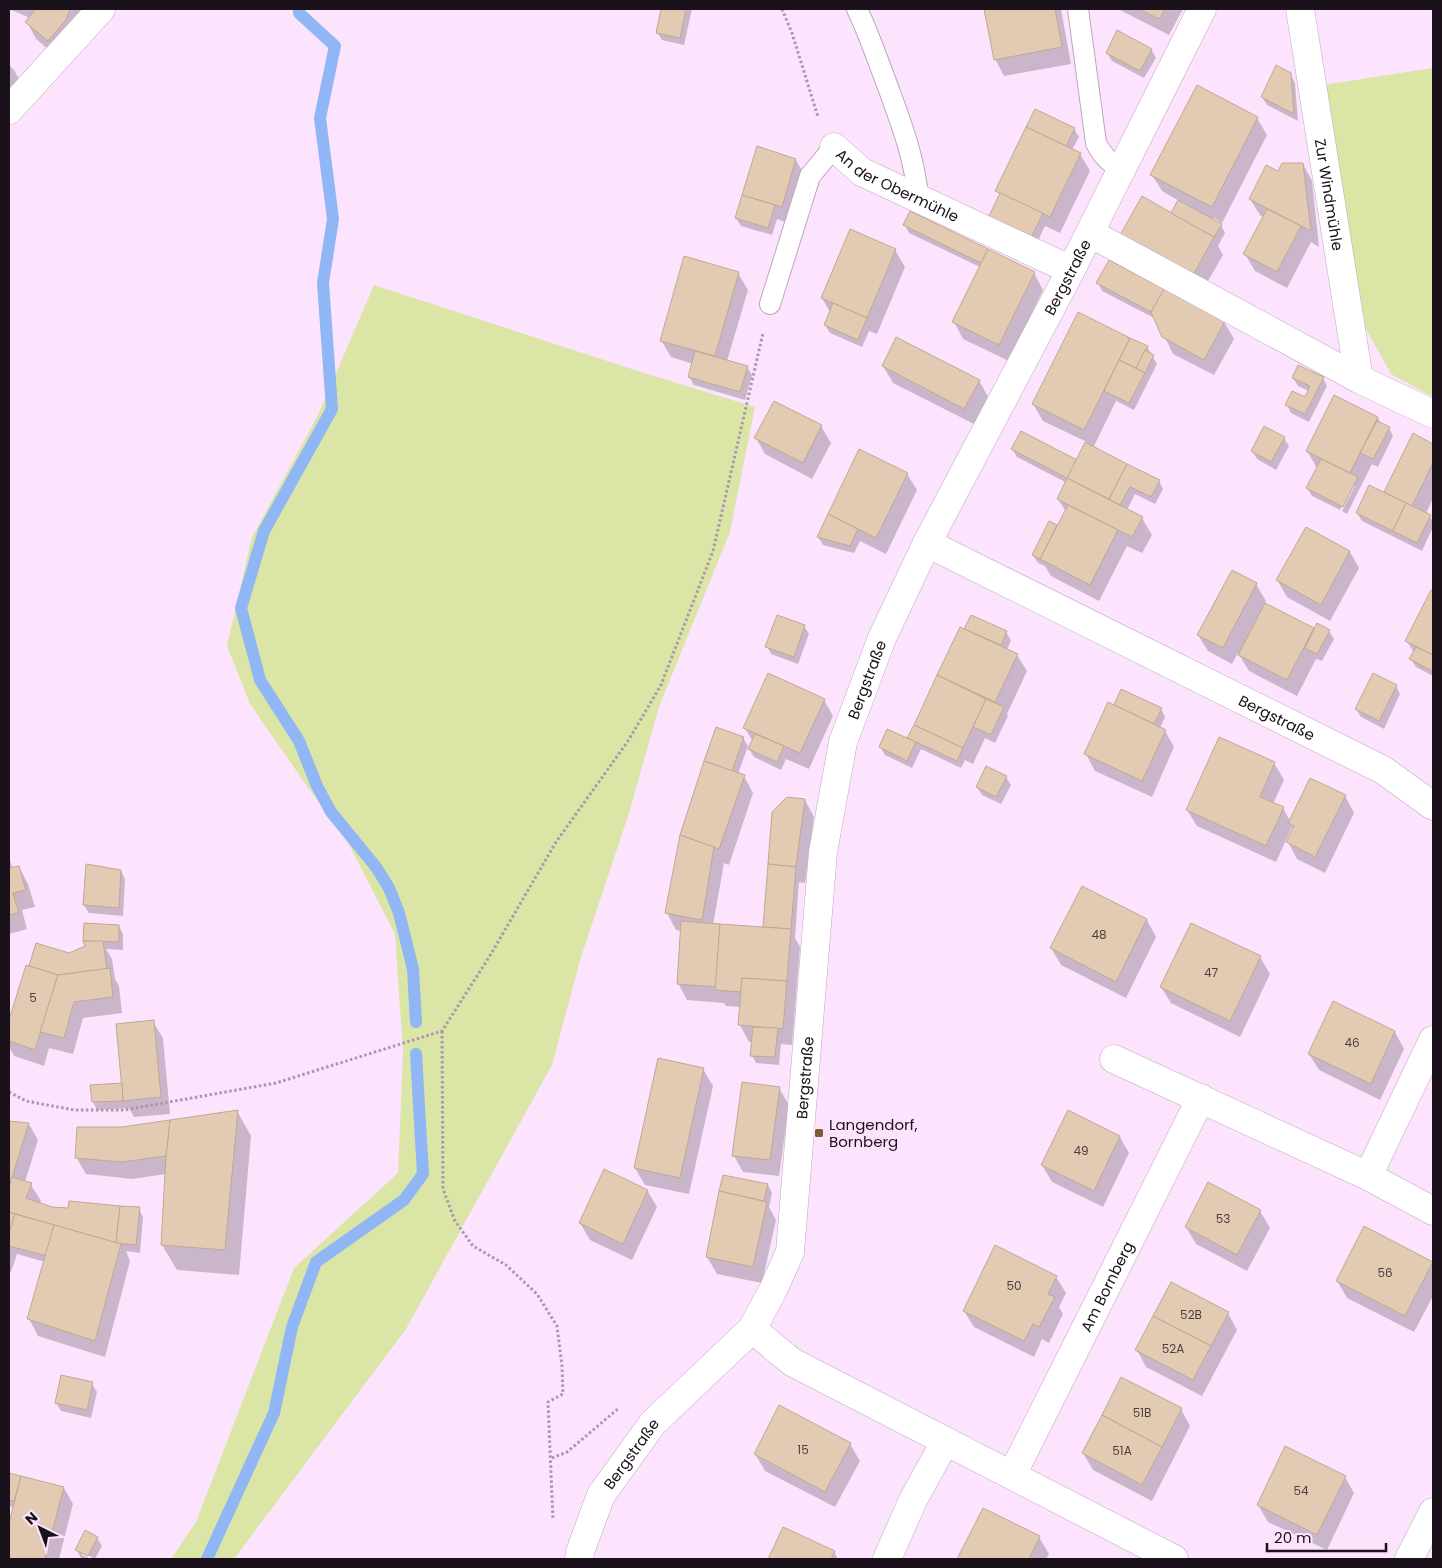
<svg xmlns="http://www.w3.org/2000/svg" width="1442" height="1568" font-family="Poppins,sans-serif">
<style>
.green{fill:#dbe5a6}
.shadow{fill:#0003}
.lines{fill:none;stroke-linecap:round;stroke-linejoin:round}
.stream{stroke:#90b6f5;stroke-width:12}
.building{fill:#e3cab2;stroke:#c0a890}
.lane-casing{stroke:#bea6be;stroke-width:22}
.street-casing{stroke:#bea6be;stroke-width:29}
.path{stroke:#ab97ab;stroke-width:3;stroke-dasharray:2.5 2.5;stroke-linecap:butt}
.lane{stroke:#fff;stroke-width:20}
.street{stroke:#fff;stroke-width:28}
.poi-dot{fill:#7a5e31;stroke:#fde4fe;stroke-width:2}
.labels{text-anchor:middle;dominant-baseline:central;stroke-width:5;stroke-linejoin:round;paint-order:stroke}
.number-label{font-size:12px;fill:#4c3f40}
.street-label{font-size:15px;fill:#1a111a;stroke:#fde4fe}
.poi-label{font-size:15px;fill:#1a111a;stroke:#fde4fe;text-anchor:start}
</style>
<rect width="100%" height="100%" fill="#fde4fe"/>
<g class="green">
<polygon points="1433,68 1433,397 1391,374 1366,329 1323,85"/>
<polygon points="374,285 641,372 755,407 730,532 659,707 629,813 581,957 552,1065 406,1329 234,1559 171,1559 196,1522 294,1268 398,1173 403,1052 395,934 346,839 304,782 250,704 227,646 252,537 319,413"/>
</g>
<g class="shadow">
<polygon points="9,9 86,9 58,57 36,39 27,22 30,18"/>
<polygon points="662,9 692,9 684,45 662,40 657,32"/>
<polygon points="985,9 1061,9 1071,64 1004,76 995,59"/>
<polygon points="1118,9 1183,9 1169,35"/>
<polygon points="1151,49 1156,58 1144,78 1112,61 1107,53"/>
<polygon points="9,65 14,70 23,86 9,101"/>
<polygon points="1290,74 1295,83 1298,121 1267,105 1262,97"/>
<polygon points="1257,118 1267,135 1222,223 1214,218 1213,220 1221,225 1225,233 1218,246 1223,255 1201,293 1130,253 1175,216 1172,213 1179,201 1162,191 1152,175"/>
<polygon points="1074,129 1079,137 1072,150 1080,154 1090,171 1060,233 1045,226 1035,247 997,190"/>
<polygon points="758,148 796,160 805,176 791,224 777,219 772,235 741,226 736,218"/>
<polygon points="1303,164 1312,181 1319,247 1311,242 1287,288 1255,271 1245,254 1264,218 1260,215 1250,199 1279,173"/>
<polygon points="905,225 987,250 1034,273 1043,290 1009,361 963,339 954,322 980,267 909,233"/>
<polygon points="895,250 905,267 877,334 869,331 862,347 830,333 825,325 830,312 822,298"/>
<polygon points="738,273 748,290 727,361 747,367 752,375 745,400 694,385 689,377 693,364 671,357 661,340"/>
<polygon points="1098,283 1224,322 1234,339 1214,375 1173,354 1156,319 1102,291"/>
<polygon points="1078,313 1147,347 1157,364 1134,410 1116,401 1093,448 1159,481 1163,489 1155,504 1135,494 1127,510 1142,518 1152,535 1142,553 1127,546 1099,601 1051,576 1045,566 1038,563 1033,555 1056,526 1057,528 1066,512 1058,499 1067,483 1017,457 1012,449 1077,461 1087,442 1043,421 1033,404"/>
<polygon points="883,366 979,380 988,397 974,424 893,383"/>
<polygon points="1293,378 1323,378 1327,386 1309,422 1291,413 1287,405 1305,399 1309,391 1298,386"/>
<polygon points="1378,418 1382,425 1389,428 1393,436 1378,467 1372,464 1347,514 1342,511 1355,486 1352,486 1340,510 1312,496 1307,488 1317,468 1307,451"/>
<polygon points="821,426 831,443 812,479 765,454 756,438"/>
<polygon points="1413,435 1433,445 1433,498 1426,514 1430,516 1433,522 1433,527 1422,551 1362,521 1357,513 1387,495 1385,492"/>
<polygon points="1284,438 1289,446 1276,470 1257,459 1252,451"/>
<polygon points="907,474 917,490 886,554 860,541 854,553 823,545 818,537"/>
<polygon points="1307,528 1350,552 1359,568 1330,621 1287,597 1277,580"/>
<polygon points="1256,584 1266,601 1264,604 1314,631 1329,631 1334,639 1322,661 1316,659 1297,696 1249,671 1238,653 1232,664 1208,651 1198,635"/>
<polygon points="1432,591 1433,592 1433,676 1416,667 1411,659 1414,653 1407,641"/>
<polygon points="804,626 809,634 798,664 771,654 767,646"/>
<polygon points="960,628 968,632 966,629 1006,632 1011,640 1007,650 1017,655 1027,671 1007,714 1008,716 995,743 985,738 973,764 965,760 961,768 921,749 912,768 885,755 880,747 908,740"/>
<polygon points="1396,686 1400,694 1384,729 1361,717 1356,709"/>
<polygon points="824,700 833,716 809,769 786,759 781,770 754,757 749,749 753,742 745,728"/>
<polygon points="1114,707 1161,709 1165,717 1160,728 1165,731 1174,747 1152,797 1095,771 1086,754"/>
<polygon points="743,738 748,746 738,774 744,776 753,793 729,865 724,863 713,925 764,928 774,812 805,800 814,817 805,883 799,882 795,938 800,947 792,1045 781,1044 779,1065 756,1063 752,1055 753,1042 749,1042 740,1025 741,1007 726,1006 724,1003 687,1000 678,983 682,931 676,930 667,913"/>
<polygon points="1274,763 1284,780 1273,804 1283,808 1290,821 1345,796 1354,813 1325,873 1297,859 1288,842 1294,831 1292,827 1276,862 1197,826 1187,810"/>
<polygon points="1006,777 1011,785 1001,804 982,795 977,787"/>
<polygon points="9,857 13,869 19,867 28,884 35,907 22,910 27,929 9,934"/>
<polygon points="121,871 125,879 123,916 89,913 84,905"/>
<polygon points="1082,888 1147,920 1156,937 1126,998 1061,965 1051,948"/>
<polygon points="119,926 123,934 123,950 106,949 112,959 115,979 119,986 122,1013 83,1018 73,1054 49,1048 44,1066 14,1056 9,1047 9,1024 27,967 30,967 69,954 86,947"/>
<polygon points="1260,957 1270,974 1240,1037 1171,1003 1161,987"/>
<polygon points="153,1022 163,1038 170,1114 134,1117 129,1108 97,1110 93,1102 123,1084"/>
<polygon points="1395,1032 1404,1049 1380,1100 1319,1070 1309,1054"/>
<polygon points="703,1069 713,1086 689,1194 645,1185 635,1168"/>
<polygon points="779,1088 789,1105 779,1176 743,1172 734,1156"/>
<polygon points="237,1111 251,1136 239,1275 177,1270 162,1245 166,1174 132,1179 86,1174 76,1157 122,1129"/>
<polygon points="9,1122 29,1124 38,1140 25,1182 31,1185 41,1201 40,1204 52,1208 139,1209 143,1217 140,1253 126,1251 130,1261 105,1357 38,1336 29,1319 45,1262 17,1254 11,1272 9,1271"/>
<polygon points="1120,1137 1129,1153 1103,1207 1052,1182 1042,1165"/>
<polygon points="724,1176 768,1185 772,1193 769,1207 776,1220 762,1283 717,1274 707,1257"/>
<polygon points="647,1190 657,1207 632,1260 590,1240 580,1223"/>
<polygon points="1260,1211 1270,1228 1247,1271 1196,1244 1186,1227"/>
<polygon points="1432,1263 1433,1296 1414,1332 1347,1298 1337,1281"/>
<polygon points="1056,1277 1066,1293 1059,1307 1063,1314 1049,1343 1042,1339 1034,1357 974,1327 964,1311"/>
<polygon points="1228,1313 1237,1330 1202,1396 1146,1367 1137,1350"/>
<polygon points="92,1384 97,1392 91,1418 61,1411 56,1403"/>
<polygon points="780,1407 850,1444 860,1461 835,1507 765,1471 755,1454"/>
<polygon points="1181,1409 1190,1426 1152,1501 1093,1470 1083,1453"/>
<polygon points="9,1474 64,1488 73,1504 59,1559 9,1559 9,1528 14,1508 9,1506"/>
<polygon points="1345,1477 1354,1493 1327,1550 1268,1522 1258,1505"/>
<polygon points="983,1510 1039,1537 1049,1554 1046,1559 958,1559"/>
<polygon points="784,1529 834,1552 838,1559 769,1559"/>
<polygon points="97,1538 102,1546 95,1559 82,1552 82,1555 91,1559 81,1558 77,1550"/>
</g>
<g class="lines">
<g class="stream">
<polyline points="299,9 299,13 335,46 320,118 333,219 323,283 332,409 264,531 241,608 260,680 299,741 317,786 331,812 376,867 389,888 399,913 413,969 416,1022"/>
<polyline points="207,1559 274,1413 292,1327 316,1262 404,1200 423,1174 416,1054"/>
</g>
</g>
<g class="building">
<polygon points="36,9 70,9 66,20 48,41 25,22"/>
<polygon points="661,9 686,9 680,38 656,33"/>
<polygon points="984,9 1055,9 1062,47 994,60"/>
<polygon points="1139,9 1165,9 1159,19"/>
<polygon points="1117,30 1152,49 1140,71 1106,53"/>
<polygon points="1276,65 1291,73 1294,114 1261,97"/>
<polygon points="1197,85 1258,117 1212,207 1150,175"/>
<polygon points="1035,109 1075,128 1066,146 1026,127"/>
<polygon points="1026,127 1081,153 1050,217 995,191"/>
<polygon points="757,146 796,159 782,207 742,195"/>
<polygon points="1282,163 1303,163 1311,231 1249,199 1266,165 1278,171"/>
<polygon points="1000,193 1043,213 1030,240 987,220"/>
<polygon points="742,195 775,205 768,228 735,218"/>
<polygon points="1142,196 1214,237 1192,277 1119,237"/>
<polygon points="1178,200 1222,224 1214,237 1171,213"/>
<polygon points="1267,209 1301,226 1277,272 1243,254"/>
<polygon points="910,211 988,249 981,263 903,225"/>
<polygon points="850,229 896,249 867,318 821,298"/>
<polygon points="988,249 1035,272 999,345 952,322"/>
<polygon points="684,256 739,272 715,356 660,341"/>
<polygon points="1109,260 1164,289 1151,312 1096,283"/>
<polygon points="1164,289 1225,321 1204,360 1162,337 1151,312"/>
<polygon points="833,303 867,318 858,340 824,325"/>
<polygon points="1078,312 1130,338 1084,430 1032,404"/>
<polygon points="896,337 980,380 964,409 882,366"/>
<polygon points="1130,338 1148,346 1136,368 1119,360"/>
<polygon points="1145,350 1154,355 1145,373 1136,368"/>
<polygon points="695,351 748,366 740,392 688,377"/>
<polygon points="1119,360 1145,373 1129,403 1104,391"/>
<polygon points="1298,365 1324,377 1305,414 1285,405 1292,391 1305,397 1310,386 1292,378"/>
<polygon points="1334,395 1378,417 1350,473 1306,451"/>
<polygon points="774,401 822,425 803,463 754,438"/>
<polygon points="1377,421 1390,427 1373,459 1360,453"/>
<polygon points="1264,426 1285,437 1271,462 1251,451"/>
<polygon points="1021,431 1077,460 1067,478 1011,449"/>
<polygon points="1413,433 1433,444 1433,463 1412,506 1384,492"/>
<polygon points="1085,442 1127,464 1109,499 1067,478"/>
<polygon points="859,449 908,473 876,538 828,514"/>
<polygon points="1321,459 1358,477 1343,507 1306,488"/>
<polygon points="1127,464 1160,480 1151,497 1130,487 1120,505 1109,499"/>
<polygon points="1067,478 1143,517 1132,537 1057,499"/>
<polygon points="1369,485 1406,503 1393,531 1356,513"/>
<polygon points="1406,503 1431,515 1417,543 1393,531"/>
<polygon points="1068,505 1118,530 1090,585 1040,559"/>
<polygon points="828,514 858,529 850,546 817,537"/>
<polygon points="1049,521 1057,525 1040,559 1032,555"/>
<polygon points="1306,527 1350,551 1321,605 1276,580"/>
<polygon points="1232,570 1257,583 1223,648 1197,635"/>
<polygon points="1431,590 1433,591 1433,655 1405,641"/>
<polygon points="1265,603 1314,628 1287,680 1238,655"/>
<polygon points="777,615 805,625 794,657 765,647"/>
<polygon points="971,615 1007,631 1001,645 964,629"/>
<polygon points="1317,623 1330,630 1317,654 1305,648"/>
<polygon points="960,627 1018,654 995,702 937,675"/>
<polygon points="1416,647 1433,655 1433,671 1409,659"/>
<polygon points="768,673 825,699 800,753 743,728"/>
<polygon points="1373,673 1397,685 1379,721 1355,709"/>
<polygon points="937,675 986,699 963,748 914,725"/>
<polygon points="1121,689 1162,708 1154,724 1114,705"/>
<polygon points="986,699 1004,707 991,735 973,727"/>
<polygon points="1108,702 1166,730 1142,781 1084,754"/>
<polygon points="914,725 963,748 957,761 907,738"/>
<polygon points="716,727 744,737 732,771 704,761"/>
<polygon points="887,729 916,742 907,761 879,747"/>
<polygon points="755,734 784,746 777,762 748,749"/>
<polygon points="1219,737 1275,762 1260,797 1284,807 1266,846 1186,810"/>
<polygon points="704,761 745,775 719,849 680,835"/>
<polygon points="986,766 1007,776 996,797 976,787"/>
<polygon points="1310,778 1346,795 1315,857 1286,842 1294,826 1288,823"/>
<polygon points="787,797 805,799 796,867 768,864 772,812"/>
<polygon points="680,835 714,847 702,920 665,913"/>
<polygon points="86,864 121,870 119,908 83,905"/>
<polygon points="768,864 796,867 791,929 763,927"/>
<polygon points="9,866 9,868 19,866 26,890 13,893 19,913 9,915"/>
<polygon points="1082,886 1147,919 1116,982 1050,948"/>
<polygon points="681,921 720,924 716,987 677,984"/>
<polygon points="84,923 119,925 119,942 83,941"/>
<polygon points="1191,923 1261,956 1230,1021 1160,987"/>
<polygon points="720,924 791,929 787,981 742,978 741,992 715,990"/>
<polygon points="83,941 103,941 107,969 58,975 29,966 36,943 69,953 85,946"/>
<polygon points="26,965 58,975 35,1050 9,1041 9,1020"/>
<polygon points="110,968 113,997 74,1002 64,1038 40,1032 58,975"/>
<polygon points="742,978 787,981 783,1029 738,1025"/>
<polygon points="1333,1001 1395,1031 1371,1084 1308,1054"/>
<polygon points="154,1020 161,1097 123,1101 116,1024"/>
<polygon points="753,1027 778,1028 775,1057 750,1056"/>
<polygon points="658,1058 704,1068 680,1178 634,1168"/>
<polygon points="742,1082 780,1087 770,1160 732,1156"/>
<polygon points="122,1083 123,1101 92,1102 90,1085"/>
<polygon points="238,1110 225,1250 161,1245 166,1156 170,1120"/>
<polygon points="1068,1110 1120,1136 1094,1191 1041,1165"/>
<polygon points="170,1120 166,1156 122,1162 75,1158 77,1127 122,1127"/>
<polygon points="9,1121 29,1123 9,1187"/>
<polygon points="604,1169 648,1190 623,1244 579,1223"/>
<polygon points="723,1175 768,1184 764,1201 719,1191"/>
<polygon points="12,1177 32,1183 26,1198 52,1207 68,1208 69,1201 120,1206 116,1243 9,1212 9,1187"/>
<polygon points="1208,1182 1261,1210 1237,1255 1185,1227"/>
<polygon points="719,1191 767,1202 753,1267 706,1257"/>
<polygon points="120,1206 140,1207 136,1245 116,1243"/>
<polygon points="9,1212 15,1214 9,1233"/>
<polygon points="15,1214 54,1225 47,1256 9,1246 9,1233"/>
<polygon points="54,1225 121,1244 95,1341 27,1319"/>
<polygon points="1364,1226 1433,1262 1405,1316 1336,1281"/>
<polygon points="995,1245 1057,1276 1048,1294 1055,1297 1039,1327 1033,1324 1024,1341 963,1311"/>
<polygon points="1171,1282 1229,1312 1211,1346 1153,1316"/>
<polygon points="1153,1316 1211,1346 1193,1380 1135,1350"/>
<polygon points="61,1375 93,1382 87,1410 55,1403"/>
<polygon points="1121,1377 1182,1408 1162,1447 1102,1415"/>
<polygon points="779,1405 851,1443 825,1492 754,1454"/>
<polygon points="1102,1415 1162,1447 1142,1485 1082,1453"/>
<polygon points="1285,1446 1346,1476 1317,1535 1257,1505"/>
<polygon points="9,1473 21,1476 14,1501 9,1500"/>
<polygon points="21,1476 64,1487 45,1559 9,1559 9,1523"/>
<polygon points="983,1508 1040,1536 1029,1559 957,1559"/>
<polygon points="783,1527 835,1551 831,1559 768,1559"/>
<polygon points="85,1530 98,1537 88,1556 75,1550"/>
</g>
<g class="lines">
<g class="lane-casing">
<g id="lane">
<path d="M857,9C869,34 878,61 888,87C901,123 915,159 918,198"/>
<path d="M1078,9L1096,143C1102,156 1110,162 1121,170"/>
<polyline points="770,304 810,176 834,147"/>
</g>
</g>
<g class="street-casing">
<g id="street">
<path id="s1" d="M1300,9L1359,379"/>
<polyline points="9,110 101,9"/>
<path id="s2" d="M834,147L862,172L1071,270"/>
<polyline points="1090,233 1359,379 1433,414"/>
<path id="s3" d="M927,543L1383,770L1433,806"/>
<polyline points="1114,1059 1368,1176 1433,1211"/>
<polyline points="1368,1176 1433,1040"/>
<polyline points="752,1329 792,1362 1174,1559"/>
<path id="s4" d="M1012,1475L1201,1098"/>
<path id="s5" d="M579,1559L580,1552L601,1495L653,1423L752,1329L773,1290L790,1252L823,852L843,742L882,638L927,543L1071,270L1202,9"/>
<polyline points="887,1559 913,1500 945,1442"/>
<polyline points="1409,1559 1433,1512"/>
</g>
</g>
<g class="path">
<polyline points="782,9 792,33 818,117"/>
<polyline points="442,1031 443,1189 455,1221 473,1246 506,1265 537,1294 557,1326 562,1366 563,1394 548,1402 553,1520"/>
<polyline points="9,1092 26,1101 74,1110 124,1110 276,1083 442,1031 491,954 556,842 628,741 661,685 713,551 763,333"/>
<polyline points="552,1458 567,1452 619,1408"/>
</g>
<use href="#lane" class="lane"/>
<use href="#street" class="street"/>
</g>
<rect class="poi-dot" x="814" y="1128" width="10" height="10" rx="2.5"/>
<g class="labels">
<g class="number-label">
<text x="1099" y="934">48</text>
<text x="1211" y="972">47</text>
<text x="33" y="997">5</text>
<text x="1352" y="1042">46</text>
<text x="1081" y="1150">49</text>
<text x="1223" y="1218">53</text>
<text x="1385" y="1272">56</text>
<text x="1014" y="1285">50</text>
<text x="1191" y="1314">52B</text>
<text x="1173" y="1348">52A</text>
<text x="1142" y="1412">51B</text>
<text x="803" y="1449">15</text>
<text x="1122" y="1450">51A</text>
<text x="1301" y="1490">54</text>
</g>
<g class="street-label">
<text stroke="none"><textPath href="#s2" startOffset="75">An der Obermühle</textPath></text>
<text stroke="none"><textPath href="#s1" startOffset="188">Zur Windmühle</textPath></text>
<text stroke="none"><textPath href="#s5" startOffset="1409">Bergstraße</textPath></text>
<text stroke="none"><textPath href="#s5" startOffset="959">Bergstraße</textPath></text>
<text stroke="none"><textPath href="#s3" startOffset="391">Bergstraße</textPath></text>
<text stroke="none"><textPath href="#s5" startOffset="554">Bergstraße</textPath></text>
<text stroke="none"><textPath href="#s4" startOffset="211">Am Bornberg</textPath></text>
<text stroke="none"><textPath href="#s5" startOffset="119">Bergstraße</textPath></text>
</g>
<g class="poi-label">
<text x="829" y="1124">Langendorf,<tspan x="829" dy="17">Bornberg</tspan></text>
</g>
</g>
<rect width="1442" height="1568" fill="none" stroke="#1a111a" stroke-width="20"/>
<g transform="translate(40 1528) rotate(318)" stroke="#fde4fe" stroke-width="4" paint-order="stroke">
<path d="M0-4L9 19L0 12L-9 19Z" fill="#1a111a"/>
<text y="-8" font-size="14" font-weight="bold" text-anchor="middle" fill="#1a111a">N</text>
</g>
<path d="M1267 1543v8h119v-8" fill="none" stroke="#1a111a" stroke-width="2.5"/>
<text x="1274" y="1543" font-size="15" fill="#1a111a" stroke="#fde4fe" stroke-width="4" paint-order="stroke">20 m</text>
</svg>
